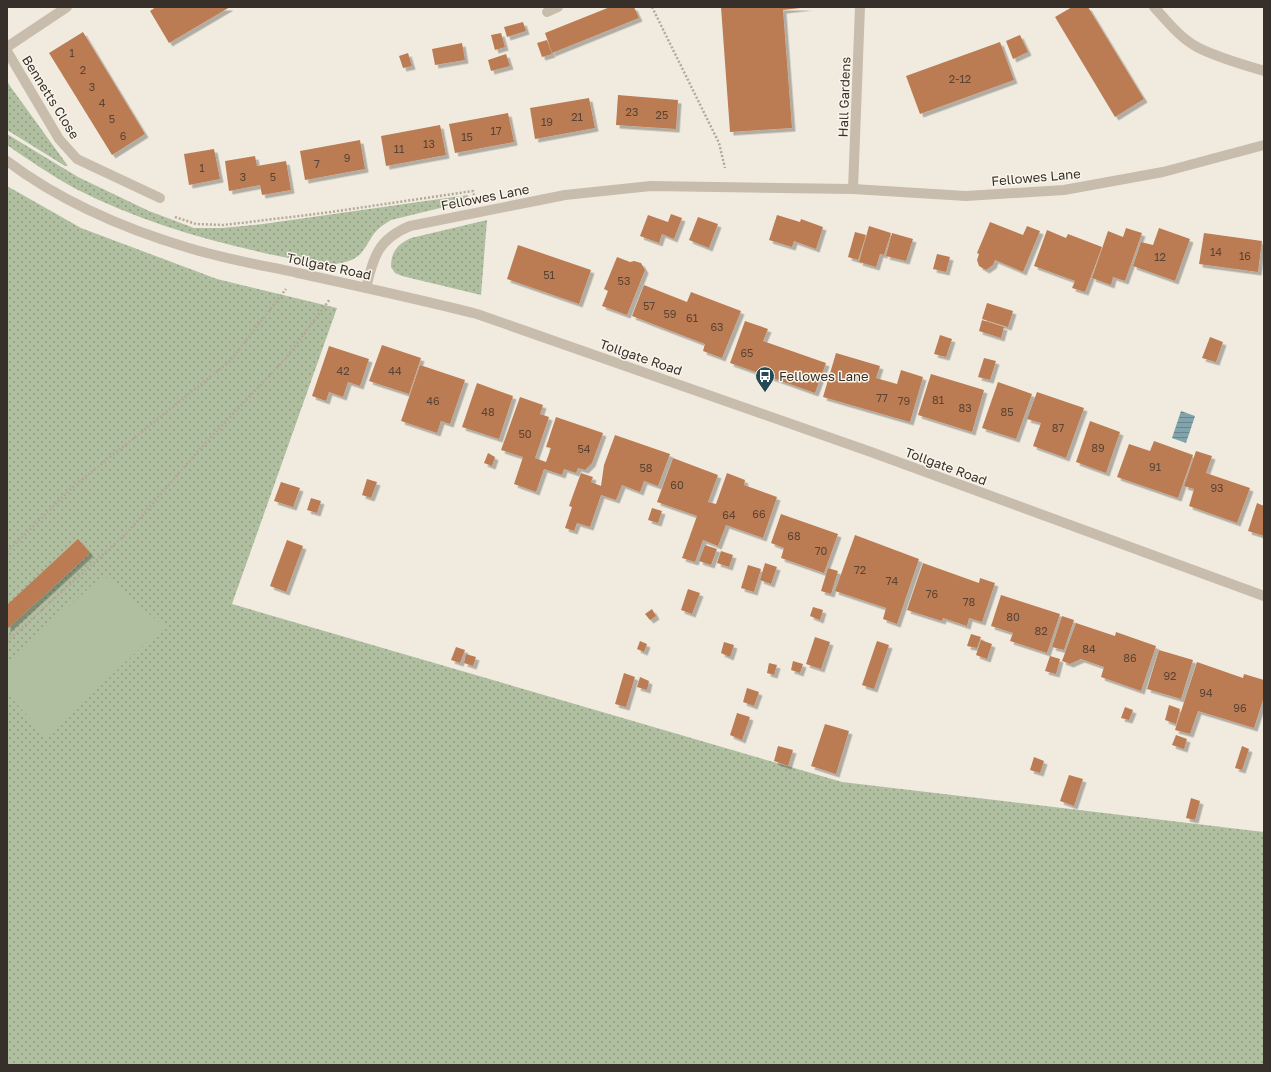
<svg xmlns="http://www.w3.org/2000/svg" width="1271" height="1072" font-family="'Golos Text',sans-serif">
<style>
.grass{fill:url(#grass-dots)}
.pitch{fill:#b0bfa0}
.water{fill:url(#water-rules)}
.building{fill:#bc7c52;filter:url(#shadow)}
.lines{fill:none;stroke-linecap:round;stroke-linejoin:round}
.path{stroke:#b4a896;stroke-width:2.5;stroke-dasharray:2 2;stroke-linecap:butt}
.service{stroke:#c8bdac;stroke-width:10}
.minor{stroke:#c8bdac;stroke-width:10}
.tertiary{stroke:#c8bdac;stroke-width:10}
.labels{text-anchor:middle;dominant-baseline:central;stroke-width:3;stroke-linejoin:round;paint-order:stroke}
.number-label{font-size:11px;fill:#584334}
.street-label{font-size:13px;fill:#37302a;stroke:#f9f5eb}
.poi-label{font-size:13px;fill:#37302a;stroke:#f9f5eb;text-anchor:start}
</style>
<defs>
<pattern id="grass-dots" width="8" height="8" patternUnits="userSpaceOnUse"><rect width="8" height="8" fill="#b0bfa0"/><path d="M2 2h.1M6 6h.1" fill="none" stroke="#909c83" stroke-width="1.8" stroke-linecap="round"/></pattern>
<pattern id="water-rules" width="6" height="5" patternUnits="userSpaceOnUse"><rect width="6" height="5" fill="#81a3ac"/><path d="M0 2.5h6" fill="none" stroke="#6a858c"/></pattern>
<filter id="shadow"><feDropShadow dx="3.5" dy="3.5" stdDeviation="0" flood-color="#0004"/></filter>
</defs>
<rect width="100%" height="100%" fill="#f1ebdf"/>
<g class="grass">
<polygon points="7,81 10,86 68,166 65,166 7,130"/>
<path d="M7,134L78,177L149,211L194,228H222L263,224L468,195L469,201L391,220C371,232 374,236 362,252C354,263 336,264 324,265C238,249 154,229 76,189C52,176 29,160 7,145Z"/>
<polygon points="7,186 81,228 217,279 337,308 232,604 842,782 1264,832 1264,1065 7,1065"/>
<path d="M487,220L481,295L402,276L395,273L391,267C391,251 398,244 411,238Z"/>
</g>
<polygon class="pitch" points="103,575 164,626 46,737 7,693 7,663"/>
<polygon class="water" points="1181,411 1195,416 1186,443 1172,438"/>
<g class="building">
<polygon points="156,7 230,7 169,43 150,11"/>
<polygon points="610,7 634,7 639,18 552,53 545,33"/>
<polygon points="721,7 809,7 783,10 792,128 730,132"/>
<polygon points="1072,7 1088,7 1144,99 1115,117 1055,17"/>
<polygon points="523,22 526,31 507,37 504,27"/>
<polygon points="83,32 145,134 112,155 49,53"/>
<polygon points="501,33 505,47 495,50 491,35"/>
<polygon points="1020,35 1028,52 1013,59 1006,41"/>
<polygon points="547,40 552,54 542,57 537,43"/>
<polygon points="1000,42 1014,80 920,114 906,76"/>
<polygon points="462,43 465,60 435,65 432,49"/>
<polygon points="408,53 412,66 403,68 399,56"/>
<polygon points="506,54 510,66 491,71 488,60"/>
<polygon points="618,95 678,100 676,129 616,125"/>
<polygon points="589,98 595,128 535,139 530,108"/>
<polygon points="508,113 514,142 455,153 449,124"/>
<polygon points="440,125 446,155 386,166 381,136"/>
<polygon points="360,140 365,169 305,180 300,151"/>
<polygon points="214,149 220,179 189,185 184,154"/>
<polygon points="255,156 257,166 286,161 291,190 262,195 260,185 229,191 225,161"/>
<polygon points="671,214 682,218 674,239 662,234 659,243 640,236 648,215 668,222"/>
<polygon points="777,215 800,222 801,219 823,227 816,249 794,241 792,247 769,240"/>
<polygon points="698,217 718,224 709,248 689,240"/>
<polygon points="990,222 1023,235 1027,226 1040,231 1023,272 995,260 993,265 986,270 979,266 977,260 979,254 977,253"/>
<polygon points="869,226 891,233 884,255 880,254 876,267 859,262"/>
<polygon points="1126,228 1142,233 1125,281 1113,277 1111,285 1092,278 1108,231 1123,237"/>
<polygon points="1159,228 1190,239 1175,281 1133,266 1141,242 1153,245"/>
<polygon points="1047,230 1066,238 1068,234 1102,247 1085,292 1072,288 1075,281 1034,266"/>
<polygon points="855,232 866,235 858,260 848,257"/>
<polygon points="892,233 913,239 906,261 886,256"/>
<polygon points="1204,233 1262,241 1258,272 1199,264"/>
<polygon points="518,245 591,270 579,304 507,279"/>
<polygon points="937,254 950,257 946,272 933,269"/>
<polygon points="617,257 630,262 634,261 641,263 645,270 627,315 602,306 608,291 604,289"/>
<polygon points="644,285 687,302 691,292 741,311 722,358 703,351 705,344 632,316"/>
<polygon points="987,303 1013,311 1008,327 982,319"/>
<polygon points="982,320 1004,327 1001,338 979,331"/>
<polygon points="745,321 768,329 763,341 826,363 815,393 730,363"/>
<polygon points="940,335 952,339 946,357 934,354"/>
<polygon points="1210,337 1223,342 1216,362 1202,358"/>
<polygon points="382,345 421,358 409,394 369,381"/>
<polygon points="329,346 369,359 360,386 348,382 343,397 329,392 326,401 312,396"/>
<polygon points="836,353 880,366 876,378 897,384 901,370 923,377 910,422 823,397"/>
<polygon points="984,358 996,361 990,380 978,377"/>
<polygon points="420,365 465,380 450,424 441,421 437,433 401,421"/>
<polygon points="931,374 984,390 972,432 918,415"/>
<polygon points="998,382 1032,394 1016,439 982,428"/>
<polygon points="477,383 513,396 499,439 462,427"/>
<polygon points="1037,392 1084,408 1066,458 1033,446 1041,423 1027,419"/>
<polygon points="520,397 543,405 540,414 549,417 535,458 546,462 551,448 546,447 556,417 603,433 592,463 585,470 578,468 576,473 564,469 562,475 544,469 536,492 514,484 523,457 501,450"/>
<polygon points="1090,421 1120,432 1106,473 1076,462"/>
<polygon points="615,435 670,454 658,486 644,481 640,492 622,485 616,500 601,495 590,527 577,523 574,531 565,528 572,507 569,506 581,473 593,477 591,482 601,486 604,465"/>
<polygon points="1154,441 1193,455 1178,498 1117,477 1129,444 1150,451"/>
<polygon points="1196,451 1212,456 1206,473 1250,488 1237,523 1189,506 1194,489 1184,486"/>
<polygon points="488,453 495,457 492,466 484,463"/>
<polygon points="673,458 718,475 708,502 716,504 727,473 745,480 744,485 777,497 763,538 726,525 718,546 703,540 695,562 682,558 697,516 657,502"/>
<polygon points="367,479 377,482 371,498 362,495"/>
<polygon points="281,482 300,488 293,507 274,501"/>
<polygon points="311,498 321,501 317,513 307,510"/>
<polygon points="1257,503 1264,506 1264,536 1248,531"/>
<polygon points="652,508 662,511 658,523 648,520"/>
<polygon points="781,514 838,534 824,573 781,558 784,548 771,543"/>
<polygon points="855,535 919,559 897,624 883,619 886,608 835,591"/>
<polygon points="78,539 90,553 7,629 7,605"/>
<polygon points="287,540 303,546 286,592 270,586"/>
<polygon points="705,545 717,549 711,565 699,561"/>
<polygon points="721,551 733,555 729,567 717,563"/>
<polygon points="765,563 777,567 771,584 760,580"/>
<polygon points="923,563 979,583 980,578 995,583 982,622 969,618 967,626 943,618 942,621 907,610"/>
<polygon points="748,565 761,569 754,592 741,588"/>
<polygon points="828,568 838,571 831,594 821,591"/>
<polygon points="688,589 700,593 692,614 681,610"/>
<polygon points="1001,595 1060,614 1047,653 1010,641 1013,633 991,626"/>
<polygon points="813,607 823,610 820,620 810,616"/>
<polygon points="652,609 656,616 650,620 645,614"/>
<polygon points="1062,616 1074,620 1064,650 1052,647"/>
<polygon points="1076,623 1115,636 1116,632 1156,646 1141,691 1101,677 1104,667 1081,659 1070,664 1062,661"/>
<polygon points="971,634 981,637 977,648 967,646"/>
<polygon points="815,637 830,642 821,669 806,664"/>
<polygon points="981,640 992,644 987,659 976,655"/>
<polygon points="640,641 647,644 644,652 637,649"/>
<polygon points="877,641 889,645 874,689 862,685"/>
<polygon points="724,642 734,645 730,657 721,653"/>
<polygon points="456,647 465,650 460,663 451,660"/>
<polygon points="1159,650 1193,660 1181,699 1147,689"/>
<polygon points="466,654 476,657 473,666 464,663"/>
<polygon points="1050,656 1060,659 1056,674 1045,671"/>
<polygon points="793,661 803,664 800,673 791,670"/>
<polygon points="1197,662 1243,678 1244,674 1264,680 1264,697 1254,728 1198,711 1190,734 1175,730"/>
<polygon points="769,663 777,665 774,675 767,673"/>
<polygon points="624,673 635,677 626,707 615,704"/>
<polygon points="640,677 649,681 647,690 637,687"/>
<polygon points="747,688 759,692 754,706 743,702"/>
<polygon points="1169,705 1180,709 1176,724 1165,720"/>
<polygon points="1125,707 1133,710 1129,720 1121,718"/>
<polygon points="737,713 750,717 742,740 730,735"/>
<polygon points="825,724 849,731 836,774 811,766"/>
<polygon points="1176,735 1187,739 1184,749 1172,745"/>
<polygon points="778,746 793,750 788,766 774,761"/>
<polygon points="1242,746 1249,749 1242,770 1235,768"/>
<polygon points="1034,757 1044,761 1040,773 1030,770"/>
<polygon points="1069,775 1083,779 1074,806 1060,801"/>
<polygon points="1191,798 1200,801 1195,820 1186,818"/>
</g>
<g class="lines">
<g class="path">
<polyline points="652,7 719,143 725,168"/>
<polyline points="175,217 196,224 224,225 324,213 473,191 474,195"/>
<polyline points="7,552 74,486 230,361 286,289"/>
<polyline points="7,641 127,533 198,451 286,358 330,299"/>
</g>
<polyline class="service" points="547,12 558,7"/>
<g class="minor">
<path d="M1154,7C1167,21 1180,38 1197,47C1218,58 1242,64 1264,71"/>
<polyline points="7,47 67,7"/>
<polyline points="7,51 59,139 77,159 160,198"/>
<polyline points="853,189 860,7"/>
<path d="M366,288C374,256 378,239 410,226L565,195L651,186L853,189L966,196L1064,190L1163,172L1264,145"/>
</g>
<path class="tertiary" d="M7,161C60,201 125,229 189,248C225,259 261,265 298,273C358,286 418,299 477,314L871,452L1264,596"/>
</g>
<defs>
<g id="bus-pin" transform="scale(1)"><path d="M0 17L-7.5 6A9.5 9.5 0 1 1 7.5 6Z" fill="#234a55" stroke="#f9f5eb"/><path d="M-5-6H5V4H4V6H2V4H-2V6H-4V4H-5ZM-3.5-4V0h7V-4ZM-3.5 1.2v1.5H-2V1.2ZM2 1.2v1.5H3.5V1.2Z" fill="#fff"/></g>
</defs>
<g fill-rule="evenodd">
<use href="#bus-pin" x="765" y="376"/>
</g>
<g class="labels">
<g class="number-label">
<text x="72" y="52">1</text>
<text x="83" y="69">2</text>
<text x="960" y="78">2-12</text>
<text x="92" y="86">3</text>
<text x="102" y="102">4</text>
<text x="632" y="111">23</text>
<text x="662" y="114">25</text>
<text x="577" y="116">21</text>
<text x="112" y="118">5</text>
<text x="547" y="121">19</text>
<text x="496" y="130">17</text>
<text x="123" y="135">6</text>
<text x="467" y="136">15</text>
<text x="429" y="143">13</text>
<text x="399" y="148">11</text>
<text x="347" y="157">9</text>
<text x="317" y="163">7</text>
<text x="202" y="167">1</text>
<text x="243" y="176">3</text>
<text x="273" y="176">5</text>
<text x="1216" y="251">14</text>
<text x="1245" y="255">16</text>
<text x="1160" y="256">12</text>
<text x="549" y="274">51</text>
<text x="624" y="280">53</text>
<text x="649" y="305">57</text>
<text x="670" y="313">59</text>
<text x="692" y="317">61</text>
<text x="717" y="326">63</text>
<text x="747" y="352">65</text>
<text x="343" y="370">42</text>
<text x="395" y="370">44</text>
<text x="882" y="397">77</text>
<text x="938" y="399">81</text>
<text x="433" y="400">46</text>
<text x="904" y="400">79</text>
<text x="965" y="407">83</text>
<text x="488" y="411">48</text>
<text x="1007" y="411">85</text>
<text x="1058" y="427">87</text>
<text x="525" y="433">50</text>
<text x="1098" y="447">89</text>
<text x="584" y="448">54</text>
<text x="1155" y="466">91</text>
<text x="646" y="467">58</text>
<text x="677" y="484">60</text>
<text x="1217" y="487">93</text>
<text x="759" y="513">66</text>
<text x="729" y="514">64</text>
<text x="794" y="535">68</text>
<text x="821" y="550">70</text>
<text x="860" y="569">72</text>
<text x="892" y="580">74</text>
<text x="932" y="593">76</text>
<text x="969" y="601">78</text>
<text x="1013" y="616">80</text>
<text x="1041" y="630">82</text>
<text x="1089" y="648">84</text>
<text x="1130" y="657">86</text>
<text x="1170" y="675">92</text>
<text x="1206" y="692">94</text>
<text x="1240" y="707">96</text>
</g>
<g class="street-label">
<text transform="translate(51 97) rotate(58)">Bennetts Close</text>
<text transform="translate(844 97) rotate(-88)">Hall Gardens</text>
<text transform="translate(1036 177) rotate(-5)">Fellowes Lane</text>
<text transform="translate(485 197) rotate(-11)">Fellowes Lane</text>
<text transform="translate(329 266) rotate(12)">Tollgate Road</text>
<text transform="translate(641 357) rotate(19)">Tollgate Road</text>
<text transform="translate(946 466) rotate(20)">Tollgate Road</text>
</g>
<g class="poi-label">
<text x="779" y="376">Fellowes Lane</text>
</g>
</g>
<rect width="1271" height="1072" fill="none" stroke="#37302a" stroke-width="16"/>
</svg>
